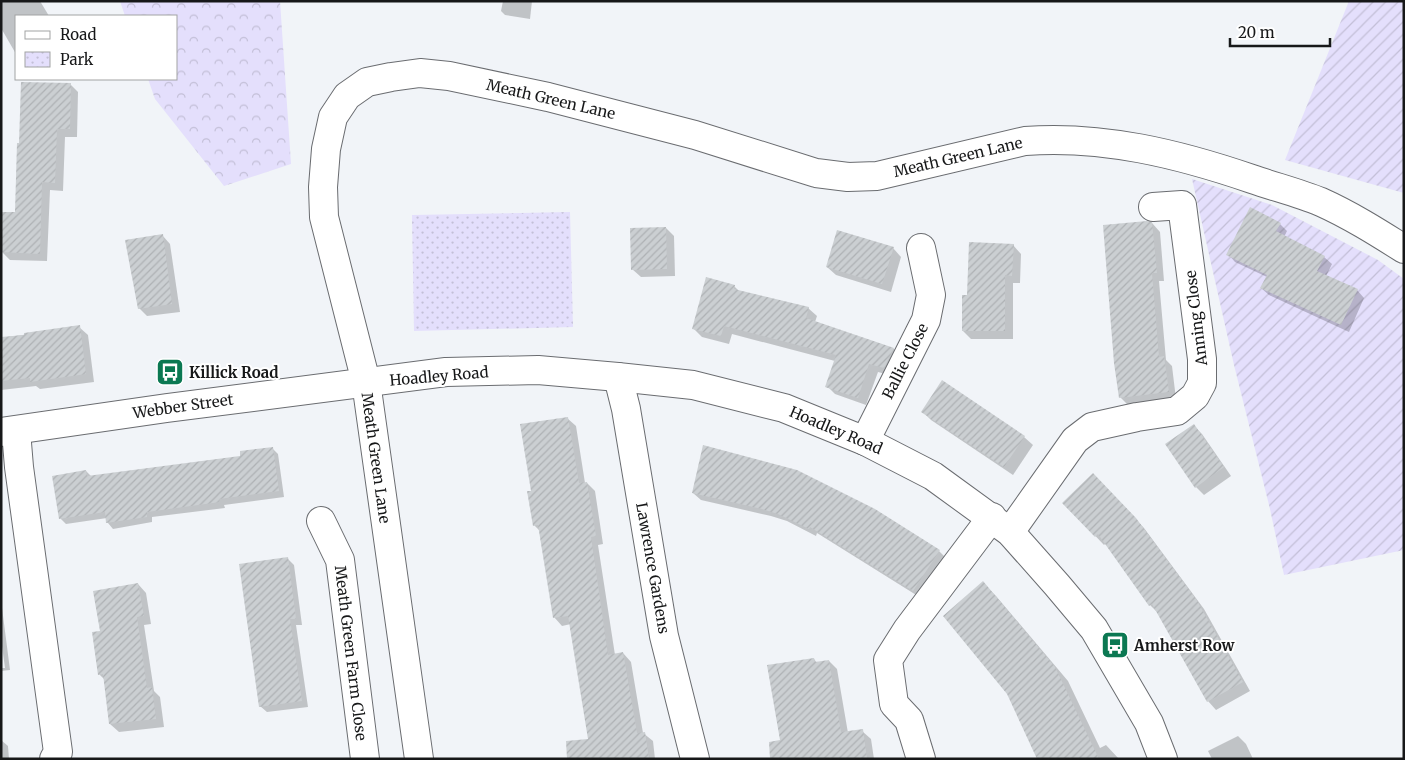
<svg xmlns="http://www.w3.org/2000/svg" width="1405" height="760" font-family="Merriweather,serif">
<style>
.forest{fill:url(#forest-crowns)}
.park{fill:url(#park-dots)}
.garden{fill:url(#garden-furrows)}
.shadow{fill:#0003}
.building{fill:url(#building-hatch)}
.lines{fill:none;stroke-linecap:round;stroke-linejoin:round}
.minor-casing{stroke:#6a6c70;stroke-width:30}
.minor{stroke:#fff;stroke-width:28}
.labels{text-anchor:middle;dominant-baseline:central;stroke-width:4;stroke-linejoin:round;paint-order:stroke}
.street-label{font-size:15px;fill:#171819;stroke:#fff}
.poi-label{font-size:15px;font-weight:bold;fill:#171819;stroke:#fff;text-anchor:start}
</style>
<defs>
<pattern id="forest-crowns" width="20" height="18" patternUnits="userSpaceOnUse" patternTransform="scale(1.25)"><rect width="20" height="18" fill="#e4dffc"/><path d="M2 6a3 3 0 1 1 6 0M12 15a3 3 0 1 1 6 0" fill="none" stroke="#c3bfd7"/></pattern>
<pattern id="park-dots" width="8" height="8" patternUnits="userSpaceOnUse" patternTransform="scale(1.25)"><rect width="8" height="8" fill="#e4dffc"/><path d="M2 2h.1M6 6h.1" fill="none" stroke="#c3bfd7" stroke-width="1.8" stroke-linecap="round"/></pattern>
<pattern id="garden-furrows" width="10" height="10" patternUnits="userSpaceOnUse" patternTransform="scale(1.25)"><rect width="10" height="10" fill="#e4dffc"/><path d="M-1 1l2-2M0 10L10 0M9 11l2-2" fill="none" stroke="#c3bfd7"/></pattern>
<pattern id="building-hatch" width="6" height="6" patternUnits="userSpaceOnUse" patternTransform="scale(1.25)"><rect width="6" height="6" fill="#cbcfd2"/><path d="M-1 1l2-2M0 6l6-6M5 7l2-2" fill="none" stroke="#aeb1b4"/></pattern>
</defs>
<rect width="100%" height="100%" fill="#f1f4f8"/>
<polygon class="forest" points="120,1 280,1 291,164 224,186 155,99 148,79 176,79 176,16 125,16"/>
<polygon class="park" points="570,212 573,327 414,331 412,215"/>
<g class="garden">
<polygon points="1349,1 1404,1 1404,193 1285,160"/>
<polygon points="1192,179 1272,205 1378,260 1404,279 1404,550 1284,575 1270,509 1234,365"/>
</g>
<g class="shadow">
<polygon points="1,1 40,1 49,16 16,16 16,54 1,28"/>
<polygon points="503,1 532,1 530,19 505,15 501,11"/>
<polygon points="70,84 78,92 77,137 65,137 63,191 50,190 47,261 10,260 2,252"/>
<polygon points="1152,223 1160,232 1164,281 1159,281 1166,360 1172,366 1176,399 1128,405 1120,397"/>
<polygon points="1280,224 1287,231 1284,237 1324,257 1332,264 1326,276 1357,290 1364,298 1349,332 1269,295 1261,288 1267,277 1235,262 1228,254"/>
<polygon points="666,228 674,236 675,276 641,277 632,269"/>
<polygon points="162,235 170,244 180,312 147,316 139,308"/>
<polygon points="1013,245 1021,254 1020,283 1013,283 1013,339 971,339 963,331"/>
<polygon points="893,248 901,257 891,292 836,275 827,267"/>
<polygon points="734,286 739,291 808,308 817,316 815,322 894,349 902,357 893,376 878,372 866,405 835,394 827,386 835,361 732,334 729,344 702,337 693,328"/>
<polygon points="79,327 88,335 94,382 40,389 36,386 1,390 1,338"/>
<polygon points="942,382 1024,437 1033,445 1013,475 931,420 923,412"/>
<polygon points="567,418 576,426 585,483 587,483 595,491 603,544 598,545 615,655 623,653 631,662 643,733 653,741 655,759 590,759 590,740 571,624 562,626 554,617 540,531 534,525 532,492"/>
<polygon points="1194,426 1202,434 1231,476 1204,495 1196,487"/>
<polygon points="704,447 939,551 946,558 921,598 817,533 816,536 787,521 771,516 701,500 693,493"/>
<polygon points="272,448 278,454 284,497 224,505 225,508 152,517 152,522 113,529 108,523 107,518 66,524 60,518 86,471 92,477 242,457"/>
<polygon points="1093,475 1144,528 1204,609 1250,691 1216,710 1208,701 1158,613 1150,605 1106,543 1104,545 1064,503"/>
<polygon points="287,558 294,565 302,625 296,625 308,707 267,712 260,706"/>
<polygon points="983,583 996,596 1068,681 1100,748 1106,745 1119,759 1039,759"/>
<polygon points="138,584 146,593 151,624 144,625 154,691 160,697 164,727 119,732 110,724 105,680 99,674 101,632"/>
<polygon points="1,600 10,670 1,671 1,660 2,668 5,668 1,639"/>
<polygon points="814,659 817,663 829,661 837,669 848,733 862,731 871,739 874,759 814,759"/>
<polygon points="1238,736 1246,744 1253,759 1212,759 1208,751"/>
<polygon points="1,740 8,746 9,759 1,759"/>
</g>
<g class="building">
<polygon points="21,82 71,83 70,129 57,129 55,183 42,182 40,254 1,252 2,212 15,212 17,143 19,143"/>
<polygon points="1250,207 1281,223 1276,231 1325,256 1317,271 1358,289 1341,325 1260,288 1267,275 1226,255"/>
<polygon points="1147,221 1152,222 1157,273 1152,273 1159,357 1164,356 1169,392 1119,398 1114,363 1103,225"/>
<polygon points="666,227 667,269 631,270 630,228"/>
<polygon points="837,230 894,247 882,284 826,267"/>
<polygon points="163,234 172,304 138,309 125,240"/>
<polygon points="969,242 1014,244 1012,276 1005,275 1005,331 962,331 962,295 967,295"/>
<polygon points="706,277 735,285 734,289 809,307 806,318 894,348 884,368 869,364 858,398 825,387 836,355 724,326 721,336 692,329"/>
<polygon points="80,325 86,374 30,382 30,378 1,381 1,337 24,335 24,333"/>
<polygon points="942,380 1025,436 1004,467 921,412"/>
<polygon points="568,417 579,483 587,482 596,536 591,537 608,655 623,652 637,733 645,732 649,759 567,759 566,741 588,739 568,616 553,618 538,525 533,526 527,491 531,491 520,424"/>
<polygon points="1194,424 1224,467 1195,488 1165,444"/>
<polygon points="703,445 797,470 875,509 940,550 913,591 810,527 809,529 778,514 762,509 692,493"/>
<polygon points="273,447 279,491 219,499 220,502 147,512 147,517 106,523 105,512 59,519 52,476 86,470 87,476 240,456 240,451"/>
<polygon points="1093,473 1136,518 1196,599 1243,682 1207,702 1152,604 1149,606 1098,534 1095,537 1062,503"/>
<polygon points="288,557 296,619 290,619 302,701 259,707 239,564"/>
<polygon points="983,581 1055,667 1099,759 1037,759 1007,694 943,616"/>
<polygon points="138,583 144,616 137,617 147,688 152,687 156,719 109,724 103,674 98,675 92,632 100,631 93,591"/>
<polygon points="814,658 815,662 829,660 841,732 863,729 867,759 770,759 769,742 780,740 767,665"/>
</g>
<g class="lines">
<g class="minor-casing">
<g id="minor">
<polyline points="618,377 626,409 664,636 695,759"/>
<polyline points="16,431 19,467 58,752 54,759"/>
<polyline points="1,432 167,408 446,372 538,370 618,377 693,385 784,408 865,441 933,476 1010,532 1057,585 1094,629 1149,723 1163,759"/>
<polyline points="865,441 926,320 931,295 921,248"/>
<polyline points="321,521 340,560 365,759"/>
<polyline points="1010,532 1075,440 1092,427 1137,417 1177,411 1195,396 1202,383 1202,359 1182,205 1153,207"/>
<path d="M419,759L366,382L324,217L323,187L326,149L333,117L347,96L367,82L391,77L420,73L449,76L548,97L695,135L816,173L848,177L877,176L1025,141C1102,135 1179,154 1252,179C1275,187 1299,193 1321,202C1350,215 1377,232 1404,249"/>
<polyline points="921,759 909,720 894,704 888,660 907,630 992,517"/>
</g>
</g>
<use href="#minor" class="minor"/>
</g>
<defs>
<g id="bus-square" transform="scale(1.4375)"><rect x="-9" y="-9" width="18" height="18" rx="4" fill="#0b7852" stroke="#fff"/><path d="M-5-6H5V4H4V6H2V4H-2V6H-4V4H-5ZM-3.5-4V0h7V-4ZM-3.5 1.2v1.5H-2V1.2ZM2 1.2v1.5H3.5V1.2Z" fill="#fff"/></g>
</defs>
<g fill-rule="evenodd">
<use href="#bus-square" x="170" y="372"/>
<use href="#bus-square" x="1115" y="645"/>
</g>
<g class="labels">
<g class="street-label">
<text transform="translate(551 99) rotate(13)">Meath Green Lane</text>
<text transform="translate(958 157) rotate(-13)">Meath Green Lane</text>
<text transform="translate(1196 318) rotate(-97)">Anning Close</text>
<text transform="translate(905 361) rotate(-63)">Ballie Close</text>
<text transform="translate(439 376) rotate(-5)">Hoadley Road</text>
<text transform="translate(183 406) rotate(-8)">Webber Street</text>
<text transform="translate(836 430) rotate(23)">Hoadley Road</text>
<text transform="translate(376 458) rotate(82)">Meath Green Lane</text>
<text transform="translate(653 568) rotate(80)">Lawrence Gardens</text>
<text transform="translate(351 653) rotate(83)">Meath Green Farm Close</text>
</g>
<g class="poi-label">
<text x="189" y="372">Killick Road</text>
<text x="1134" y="645">Amherst Row</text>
</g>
</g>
<rect width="1405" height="760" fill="none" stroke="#171819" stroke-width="5"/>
<rect x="15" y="15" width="162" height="65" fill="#ffffff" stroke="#a2a3a3"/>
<rect x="25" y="31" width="25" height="8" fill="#ffffff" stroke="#a2a3a3"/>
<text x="60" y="40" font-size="15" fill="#171819">Road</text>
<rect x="25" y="52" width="25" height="15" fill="url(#park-dots)" stroke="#a2a3a3"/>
<text x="60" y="65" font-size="15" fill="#171819">Park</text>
<path d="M1230 38v8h100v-8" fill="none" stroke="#171819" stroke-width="2.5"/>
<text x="1238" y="38" font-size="15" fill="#171819" stroke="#ffffff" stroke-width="4" paint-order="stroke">20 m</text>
</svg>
